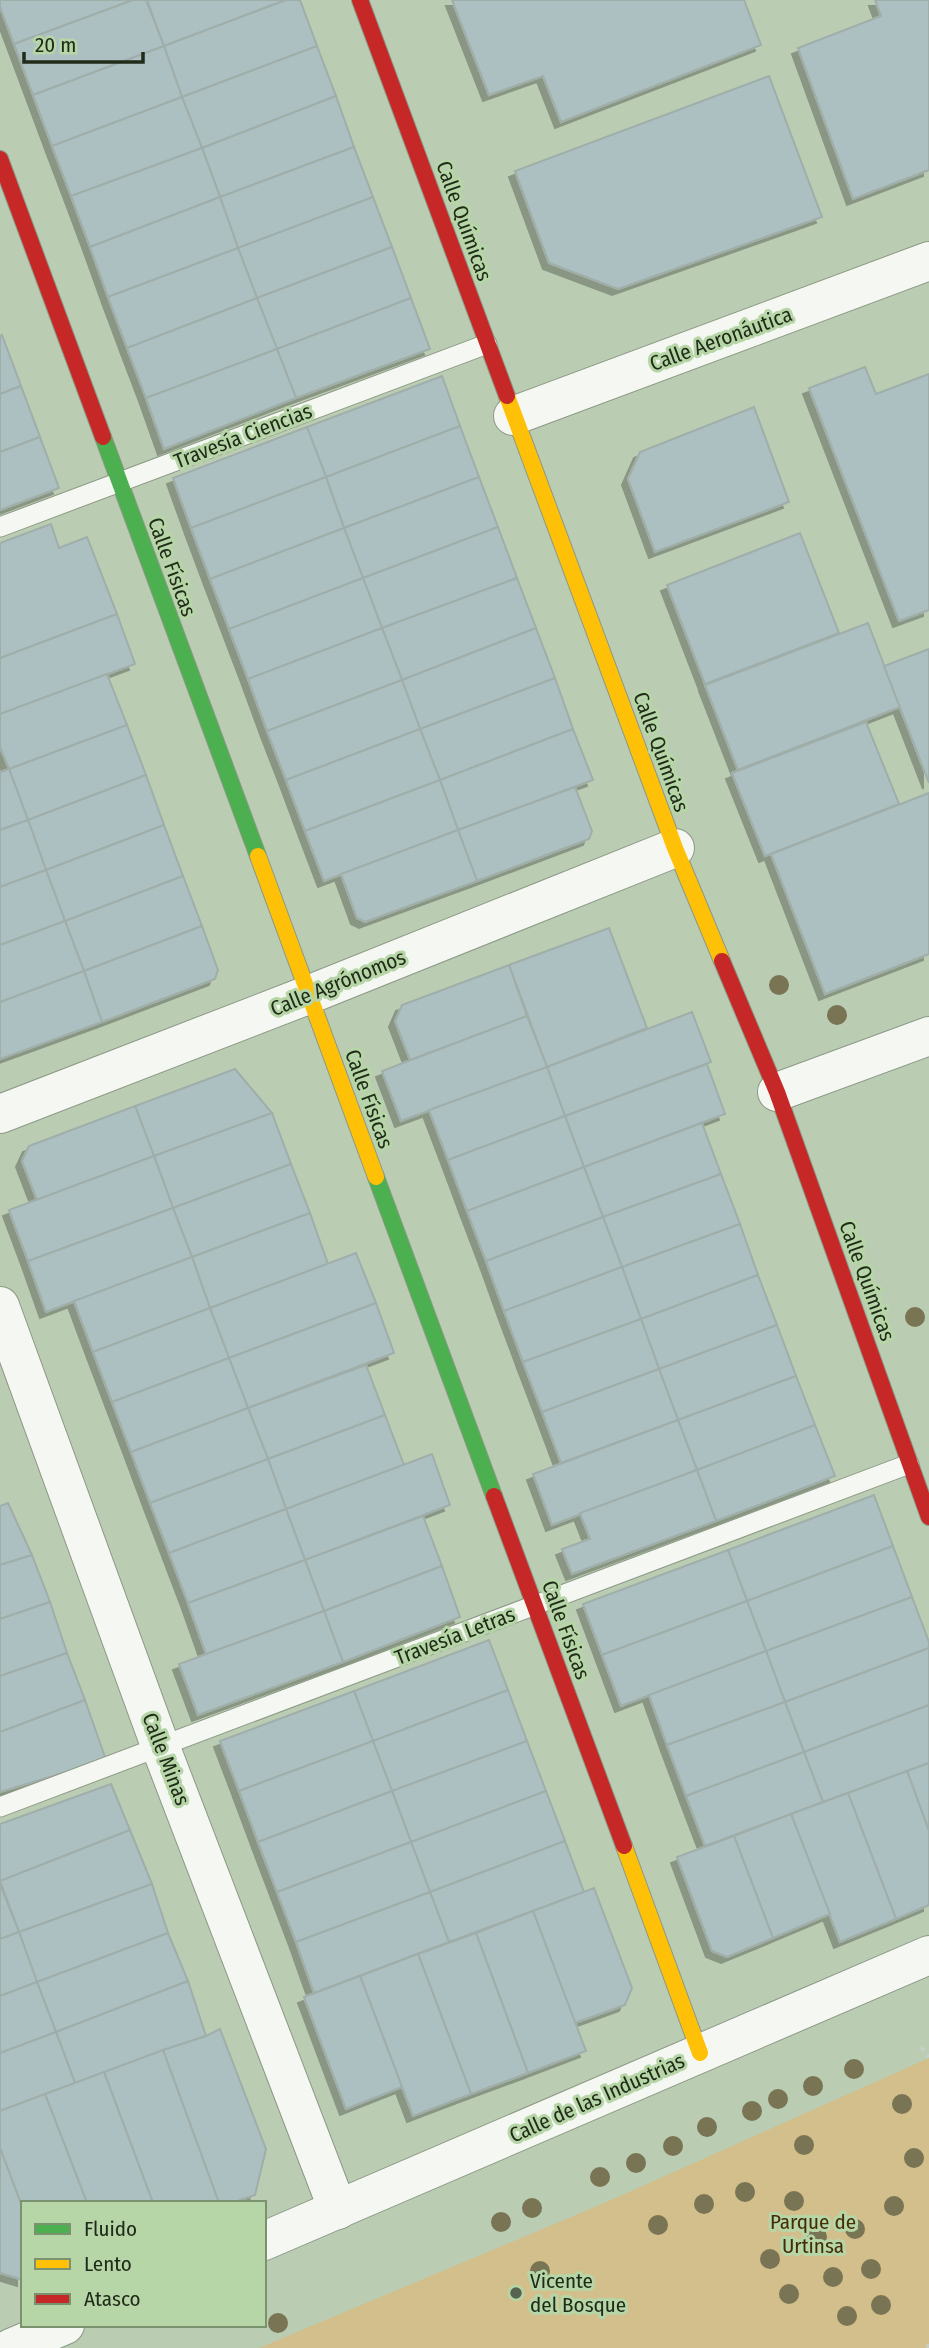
<svg xmlns="http://www.w3.org/2000/svg" width="929" height="2348" font-family="'Fira Sans Condensed',sans-serif">
<style>
.green{fill:#d2bf8c}
.building{fill:#acbfc1;stroke:#a0aeaa;stroke-width:2;filter:url(#shadow)}
.lines{fill:none;stroke-linecap:round;stroke-linejoin:round}
.lane-casing{stroke:#8c9985;stroke-width:21}
.street-casing{stroke:#8c9985;stroke-width:40}
.fast-casing{stroke:#8c9985;stroke-width:18}
.slow-casing{stroke:#8c9985;stroke-width:18}
.jam-casing{stroke:#8c9985;stroke-width:18}
.path{stroke:#c8cec6;stroke-width:4.5;stroke-dasharray:5 5;stroke-linecap:butt}
.lane{stroke:#f5f7f3;stroke-width:19}
.street{stroke:#f5f7f3;stroke-width:38}
.fast{stroke:#4caf50;stroke-width:16}
.slow{stroke:#ffc107;stroke-width:16}
.jam{stroke:#c62828;stroke-width:16}
.tree{fill:#797453}
.poi-dot{fill:#56634f;stroke:#b7d6a7;stroke-width:2.5}
.labels{text-anchor:middle;dominant-baseline:central;stroke-width:6;stroke-linejoin:round;paint-order:stroke}
.street-label{font-size:21px;fill:#202b19;stroke:#b7d6a7}
.park-label{font-size:21px;fill:#442c05;stroke:#b7d6a7}
.poi-label{font-size:21px;fill:#202b19;stroke:#b7d6a7;text-anchor:start}
</style>
<defs>
<filter id="shadow"><feDropShadow dx="-6" dy="6" stdDeviation="0" flood-color="#0004"/></filter>
</defs>
<rect width="100%" height="100%" fill="#baccb2"/>
<polygon class="green" points="929,2058 929,2348 259,2348 602,2204"/>
<g class="building">
<polygon points="0,0 133,0 14,44 0,7"/>
<polygon points="133,0 146,0 164,46 33,95 14,44"/>
<polygon points="147,0 286,0 164,46"/>
<polygon points="286,0 300,0 317,46 182,97 164,46"/>
<polygon points="452,0 744,0 761,45 561,122 543,76 489,95"/>
<polygon points="875,0 929,0 929,170 853,199 798,48 881,16"/>
<polygon points="164,46 182,97 52,146 33,95"/>
<polygon points="317,46 336,96 202,148 182,97"/>
<polygon points="769,76 822,217 618,289 549,263 515,171"/>
<polygon points="336,96 354,147 220,197 202,148"/>
<polygon points="182,97 202,148 71,196 52,146"/>
<polygon points="354,147 373,197 238,248 220,197"/>
<polygon points="202,148 220,197 90,247 71,196"/>
<polygon points="220,197 238,248 108,297 90,247"/>
<polygon points="373,197 392,247 257,298 238,248"/>
<polygon points="392,247 411,298 277,349 257,298"/>
<polygon points="238,248 257,298 127,348 108,297"/>
<polygon points="257,298 277,349 146,398 127,348"/>
<polygon points="411,298 430,349 296,398 277,349"/>
<polygon points="2,335 21,386 0,394 0,336"/>
<polygon points="277,349 296,398 164,449 146,398"/>
<polygon points="865,367 876,394 929,374 929,610 899,621 809,388"/>
<polygon points="442,376 460,426 326,477 307,427"/>
<polygon points="21,386 40,437 0,452 0,394"/>
<polygon points="754,407 789,502 655,552 628,479 640,452"/>
<polygon points="460,426 479,477 344,528 326,477"/>
<polygon points="307,427 326,477 191,528 173,478"/>
<polygon points="40,437 59,488 0,510 0,452"/>
<polygon points="326,477 344,528 210,579 191,528"/>
<polygon points="479,477 498,527 363,578 344,528"/>
<polygon points="51,524 59,548 87,537 117,614 0,658 0,543"/>
<polygon points="498,527 517,578 382,628 363,578"/>
<polygon points="344,528 363,578 229,629 210,579"/>
<polygon points="800,533 839,633 705,684 667,585"/>
<polygon points="363,578 382,628 248,679 229,629"/>
<polygon points="517,578 536,628 402,680 382,628"/>
<polygon points="117,614 135,664 0,714 0,658"/>
<polygon points="868,623 900,707 738,770 705,685"/>
<polygon points="382,628 402,680 267,731 248,679"/>
<polygon points="536,628 555,678 420,729 402,680"/>
<polygon points="929,649 929,783 884,666"/>
<polygon points="107,674 127,725 9,769 0,747 0,714"/>
<polygon points="555,678 573,729 440,780 420,729"/>
<polygon points="402,680 420,729 286,780 267,731"/>
<polygon points="866,722 899,804 765,856 732,773"/>
<polygon points="127,725 146,775 28,820 9,769"/>
<polygon points="420,729 440,780 305,831 286,780"/>
<polygon points="573,729 593,780 458,830 440,780"/>
<polygon points="9,769 28,820 0,830 0,772"/>
<polygon points="146,775 164,825 46,870 28,820"/>
<polygon points="440,780 458,830 324,881 305,831"/>
<polygon points="575,787 592,831 589,839 477,881 458,830"/>
<polygon points="929,793 929,954 825,994 771,854"/>
<polygon points="28,820 46,870 0,887 0,830"/>
<polygon points="164,825 183,876 65,921 46,870"/>
<polygon points="458,830 477,881 365,922 357,918 341,874"/>
<polygon points="46,870 65,921 0,945 0,887"/>
<polygon points="183,876 202,926 84,971 65,921"/>
<polygon points="65,921 84,971 0,1002 0,945"/>
<polygon points="202,926 218,970 215,979 102,1022 84,971"/>
<polygon points="609,928 647,1028 547,1067 509,965"/>
<polygon points="509,965 527,1016 410,1060 395,1021 402,1005"/>
<polygon points="84,971 102,1022 0,1059 0,1002"/>
<polygon points="692,1012 711,1062 565,1116 547,1067"/>
<polygon points="527,1016 547,1067 401,1121 382,1071"/>
<polygon points="707,1064 725,1114 584,1167 565,1116"/>
<polygon points="547,1067 565,1116 448,1160 429,1110"/>
<polygon points="235,1069 272,1113 154,1156 135,1106"/>
<polygon points="135,1106 154,1156 37,1200 22,1161 29,1146"/>
<polygon points="272,1113 291,1164 173,1208 154,1156"/>
<polygon points="565,1116 584,1167 467,1211 448,1160"/>
<polygon points="702,1123 721,1174 603,1217 584,1167"/>
<polygon points="154,1156 173,1208 28,1261 9,1210"/>
<polygon points="291,1164 310,1213 192,1257 173,1208"/>
<polygon points="584,1167 603,1217 486,1261 467,1211"/>
<polygon points="721,1174 740,1224 622,1267 603,1217"/>
<polygon points="173,1208 192,1257 46,1312 28,1261"/>
<polygon points="310,1213 328,1264 210,1308 192,1257"/>
<polygon points="603,1217 622,1267 504,1311 486,1261"/>
<polygon points="740,1224 758,1275 641,1319 622,1267"/>
<polygon points="356,1253 376,1303 229,1358 210,1308"/>
<polygon points="192,1257 210,1308 93,1352 74,1301"/>
<polygon points="622,1267 641,1319 523,1362 504,1311"/>
<polygon points="758,1275 777,1325 659,1369 641,1319"/>
<polygon points="376,1303 394,1353 248,1408 229,1358"/>
<polygon points="210,1308 229,1358 112,1402 93,1352"/>
<polygon points="641,1319 659,1369 542,1412 523,1362"/>
<polygon points="777,1325 796,1376 678,1420 659,1369"/>
<polygon points="229,1358 248,1408 131,1452 112,1402"/>
<polygon points="366,1365 385,1415 268,1459 248,1408"/>
<polygon points="659,1369 678,1420 561,1463 542,1412"/>
<polygon points="796,1376 815,1425 697,1470 678,1420"/>
<polygon points="248,1408 268,1459 150,1503 131,1452"/>
<polygon points="385,1415 404,1465 286,1509 268,1459"/>
<polygon points="678,1420 697,1470 552,1525 533,1474"/>
<polygon points="815,1425 835,1476 716,1521 697,1470"/>
<polygon points="432,1454 450,1505 305,1560 286,1509"/>
<polygon points="268,1459 286,1509 169,1553 150,1503"/>
<polygon points="697,1470 716,1521 572,1574 562,1549 590,1539 580,1513"/>
<polygon points="874,1495 893,1546 747,1601 728,1550"/>
<polygon points="8,1503 32,1555 0,1565 0,1506"/>
<polygon points="286,1509 305,1560 188,1603 169,1553"/>
<polygon points="423,1516 442,1566 324,1611 305,1560"/>
<polygon points="893,1546 912,1597 766,1651 747,1601"/>
<polygon points="728,1550 747,1601 602,1655 583,1604"/>
<polygon points="32,1555 50,1602 0,1619 0,1565"/>
<polygon points="305,1560 324,1611 206,1654 188,1603"/>
<polygon points="442,1566 460,1617 343,1662 324,1611"/>
<polygon points="912,1597 929,1642 929,1648 785,1702 766,1651"/>
<polygon points="747,1601 766,1651 621,1706 602,1655"/>
<polygon points="50,1602 67,1653 0,1676 0,1619"/>
<polygon points="324,1611 343,1662 198,1715 179,1664"/>
<polygon points="489,1640 508,1690 373,1741 354,1691"/>
<polygon points="929,1648 929,1705 804,1752 785,1702"/>
<polygon points="766,1651 785,1702 667,1745 649,1695"/>
<polygon points="67,1653 85,1700 0,1732 0,1676"/>
<polygon points="508,1690 527,1741 392,1791 373,1741"/>
<polygon points="354,1691 373,1741 239,1791 220,1741"/>
<polygon points="85,1700 106,1760 0,1792 0,1732"/>
<polygon points="785,1702 804,1752 686,1796 667,1745"/>
<polygon points="929,1705 929,1763 823,1802 804,1752"/>
<polygon points="373,1741 392,1791 258,1842 239,1791"/>
<polygon points="527,1741 546,1791 411,1842 392,1791"/>
<polygon points="804,1752 823,1802 705,1846 686,1796"/>
<polygon points="929,1763 929,1831 907,1771"/>
<polygon points="907,1771 929,1831 929,1905 896,1919 848,1793"/>
<polygon points="111,1784 130,1830 0,1881 0,1824"/>
<polygon points="392,1791 411,1842 277,1892 258,1842"/>
<polygon points="546,1791 565,1841 430,1892 411,1842"/>
<polygon points="848,1793 896,1919 840,1942 791,1814"/>
<polygon points="791,1814 830,1914 773,1938 734,1836"/>
<polygon points="130,1830 152,1884 19,1932 0,1881"/>
<polygon points="734,1836 773,1938 727,1957 712,1951 677,1857"/>
<polygon points="565,1841 584,1892 449,1942 430,1892"/>
<polygon points="411,1842 430,1892 296,1942 277,1892"/>
<polygon points="0,1884 19,1932 0,1939"/>
<polygon points="152,1884 168,1933 37,1982 19,1932"/>
<polygon points="594,1888 632,1988 625,2005 575,2023 533,1911"/>
<polygon points="430,1892 449,1942 314,1993 296,1942"/>
<polygon points="533,1911 586,2051 528,2073 476,1933"/>
<polygon points="19,1932 37,1982 0,1996 0,1939"/>
<polygon points="168,1933 188,1981 56,2032 37,1982"/>
<polygon points="476,1933 528,2073 471,2094 418,1954"/>
<polygon points="418,1954 471,2094 413,2116 360,1976"/>
<polygon points="360,1976 402,2087 346,2109 304,1997"/>
<polygon points="188,1981 206,2036 75,2083 56,2032"/>
<polygon points="37,1982 56,2032 0,2053 0,1996"/>
<polygon points="220,2029 266,2149 255,2195 232,2203 219,2203 163,2050 206,2036"/>
<polygon points="56,2032 75,2083 0,2111 0,2053"/>
<polygon points="163,2050 219,2203 153,2203 104,2072"/>
<polygon points="104,2072 153,2203 87,2203 45,2094"/>
<polygon points="45,2094 87,2203 23,2203 23,2209 0,2148 0,2111"/>
<polygon points="0,2148 23,2209 23,2280 0,2273"/>
</g>
<g class="lines">
<g class="lane-casing">
<g id="lane">
<polyline points="0,527 487,344"/>
<polyline points="0,1807 909,1464"/>
</g>
</g>
<g class="street-casing">
<g id="street">
<polyline points="513,416 929,261"/>
<polyline points="777,1092 929,1036"/>
<polyline points="0,1114 308,995 675,848"/>
<polyline points="0,1306 161,1748 338,2210"/>
<polyline points="264,2241 929,1955"/>
<polyline points="11,2348 65,2325"/>
</g>
</g>
<g class="fast-casing">
<g id="fast">
<polyline points="103,437 258,856"/>
<polyline points="376,1177 494,1496"/>
</g>
</g>
<g class="slow-casing">
<g id="slow">
<polyline points="507,396 675,848 722,961"/>
<polyline points="258,856 376,1177"/>
<polyline points="624,1846 700,2053"/>
</g>
</g>
<g class="jam-casing">
<g id="jam">
<polyline points="360,0 507,396"/>
<polyline points="0,159 103,437"/>
<polyline points="722,961 777,1092 929,1517"/>
<polyline points="494,1496 624,1846"/>
</g>
</g>
<g class="path">
<polyline points="921,2047 929,2057"/>
<polyline points="928,2348 929,2344"/>
</g>
<use href="#lane" class="lane"/>
<use href="#street" class="street"/>
<use href="#fast" class="fast"/>
<use href="#slow" class="slow"/>
<use href="#jam" class="jam"/>
</g>
<g class="tree">
<circle cx="779" cy="985" r="10"/>
<circle cx="837" cy="1015" r="10"/>
<circle cx="915" cy="1317" r="10"/>
<circle cx="854" cy="2069" r="10"/>
<circle cx="813" cy="2086" r="10"/>
<circle cx="778" cy="2099" r="10"/>
<circle cx="902" cy="2104" r="10"/>
<circle cx="752" cy="2111" r="10"/>
<circle cx="707" cy="2127" r="10"/>
<circle cx="804" cy="2145" r="10"/>
<circle cx="673" cy="2146" r="10"/>
<circle cx="914" cy="2158" r="10"/>
<circle cx="636" cy="2163" r="10"/>
<circle cx="600" cy="2177" r="10"/>
<circle cx="745" cy="2192" r="10"/>
<circle cx="794" cy="2201" r="10"/>
<circle cx="704" cy="2204" r="10"/>
<circle cx="894" cy="2206" r="10"/>
<circle cx="532" cy="2208" r="10"/>
<circle cx="501" cy="2222" r="10"/>
<circle cx="658" cy="2225" r="10"/>
<circle cx="855" cy="2229" r="10"/>
<circle cx="817" cy="2237" r="10"/>
<circle cx="770" cy="2259" r="10"/>
<circle cx="871" cy="2269" r="10"/>
<circle cx="540" cy="2271" r="10"/>
<circle cx="833" cy="2277" r="10"/>
<circle cx="789" cy="2294" r="10"/>
<circle cx="881" cy="2305" r="10"/>
<circle cx="847" cy="2316" r="10"/>
<circle cx="278" cy="2323" r="10"/>
</g>
<circle class="poi-dot" cx="516" cy="2293" r="7"/>
<g class="labels">
<g class="street-label">
<text transform="translate(464 221) rotate(70)">Calle Químicas</text>
<text transform="translate(721 339) rotate(-20)">Calle Aeronáutica</text>
<text transform="translate(243 436) rotate(-21)">Travesía Ciencias</text>
<text transform="translate(172 567) rotate(70)">Calle Físicas</text>
<text transform="translate(661 752) rotate(70)">Calle Químicas</text>
<text transform="translate(338 983) rotate(-22)">Calle Agrónomos</text>
<text transform="translate(369 1099) rotate(70)">Calle Físicas</text>
<text transform="translate(867 1281) rotate(70)">Calle Químicas</text>
<text transform="translate(566 1630) rotate(70)">Calle Físicas</text>
<text transform="translate(455 1636) rotate(-21)">Travesía Letras</text>
<text transform="translate(166 1759) rotate(69)">Calle Minas</text>
<text transform="translate(597 2098) rotate(-24)">Calle de las Industrias</text>
</g>
<g class="park-label">
<text x="813" y="2222">Parque de<tspan x="813" dy="24">Urtinsa</tspan></text>
</g>
<g class="poi-label">
<text x="530" y="2281">Vicente<tspan x="530" dy="24">del Bosque</tspan></text>
</g>
</g>
<rect x="21" y="2201" width="245" height="126" fill="#b7d6a7" stroke="#7b926e" stroke-width="2"/>
<rect x="35" y="2224" width="35" height="10" fill="#4caf50" stroke="#7b926e" stroke-width="2"/>
<text x="84" y="2236" font-size="21" fill="#202b19">Fluido</text>
<rect x="35" y="2259" width="35" height="10" fill="#ffc107" stroke="#7b926e" stroke-width="2"/>
<text x="84" y="2271" font-size="21" fill="#202b19">Lento</text>
<rect x="35" y="2294" width="35" height="10" fill="#c62828" stroke="#7b926e" stroke-width="2"/>
<text x="84" y="2306" font-size="21" fill="#202b19">Atasco</text>
<path d="M24 52v10h119v-10" fill="none" stroke="#202b19" stroke-width="3.5"/>
<text x="35" y="52" font-size="21" fill="#202b19" stroke="#b7d6a7" stroke-width="5" paint-order="stroke">20 m</text>
</svg>
